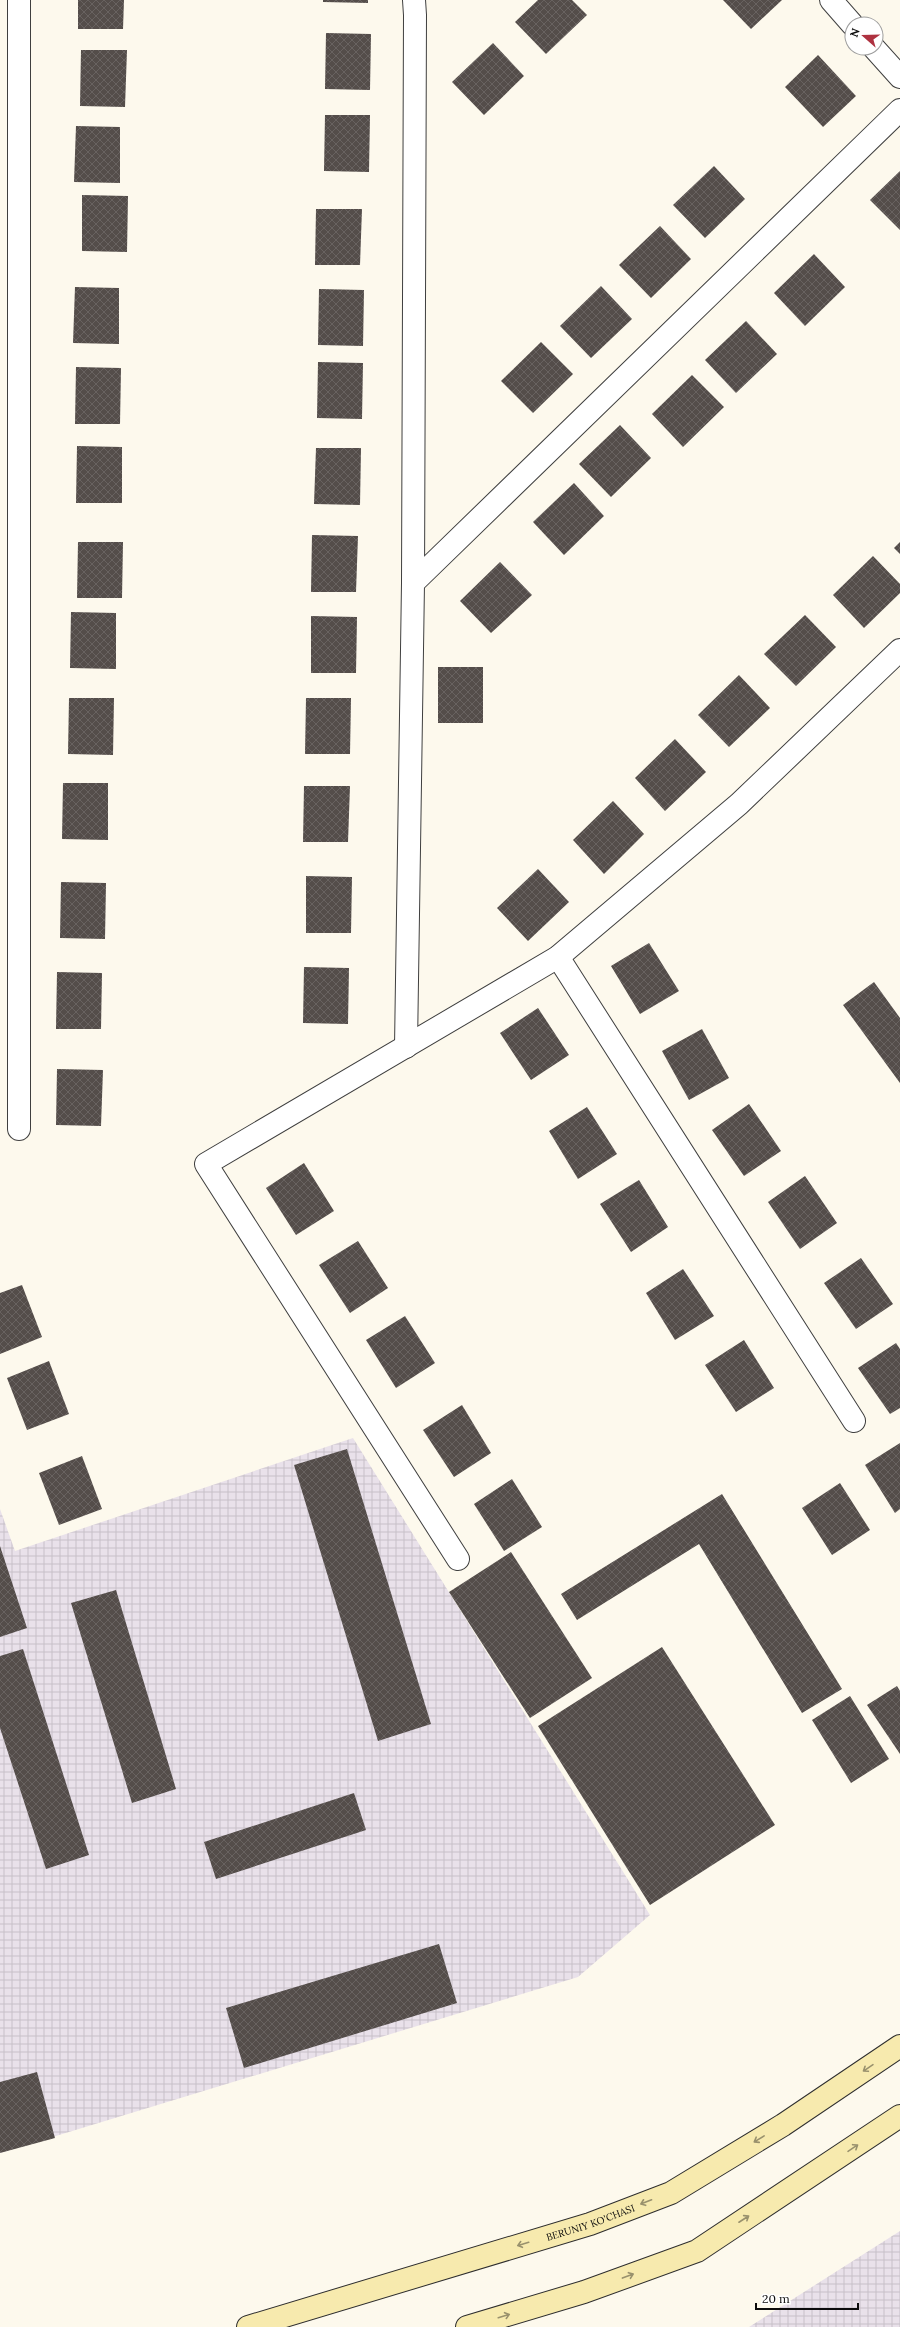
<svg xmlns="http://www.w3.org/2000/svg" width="900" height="2327" font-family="Lora,serif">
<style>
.industrial{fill:url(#industrial-grid)}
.building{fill:url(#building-cross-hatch)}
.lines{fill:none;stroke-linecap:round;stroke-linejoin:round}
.street-casing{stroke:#3f3f3f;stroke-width:24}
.secondary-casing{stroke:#2e2e2e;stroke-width:24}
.street{stroke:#fff;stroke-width:22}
.secondary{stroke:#f7eaae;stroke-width:22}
.oneway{stroke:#99916d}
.labels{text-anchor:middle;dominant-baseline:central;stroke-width:4;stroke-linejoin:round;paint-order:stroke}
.street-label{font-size:10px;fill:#0c0c0c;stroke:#fff}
</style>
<defs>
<pattern id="industrial-grid" width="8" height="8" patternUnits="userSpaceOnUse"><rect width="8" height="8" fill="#e9e1ea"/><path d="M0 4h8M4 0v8" fill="none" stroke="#c7c0c8"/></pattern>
<pattern id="building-cross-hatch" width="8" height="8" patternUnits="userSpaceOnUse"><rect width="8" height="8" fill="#544d4a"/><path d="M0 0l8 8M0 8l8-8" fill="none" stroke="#686260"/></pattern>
</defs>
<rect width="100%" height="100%" fill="#fdf9ed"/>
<g class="industrial">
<polygon points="353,1438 650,1915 578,1977 0,2153 0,1509 15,1551"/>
<polygon points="900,2231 900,2327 749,2327"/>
</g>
<g class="building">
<polygon points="78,0 124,0 123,29 78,29"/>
<polygon points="323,0 368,0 368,3 323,2"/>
<polygon points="538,0 572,0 587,15 546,54 515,22"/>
<polygon points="723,0 782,0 751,29"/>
<polygon points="326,33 371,34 370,90 325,89"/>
<polygon points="493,43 524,76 484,115 452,82"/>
<polygon points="81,50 127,50 125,107 80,106"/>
<polygon points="818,55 856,96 823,127 785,87"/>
<polygon points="325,115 370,115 369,172 324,171"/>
<polygon points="76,126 120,127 120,183 74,182"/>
<polygon points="714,166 745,199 705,238 673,205"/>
<polygon points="900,171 900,230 870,200"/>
<polygon points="82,195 128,196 127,252 82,251"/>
<polygon points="316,209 362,209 360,265 315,265"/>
<polygon points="660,226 691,259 651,298 619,265"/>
<polygon points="814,254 845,287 805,326 774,293"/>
<polygon points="601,286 632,319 591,358 560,326"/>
<polygon points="75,287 119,288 119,344 73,343"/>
<polygon points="319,289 364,290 363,346 318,345"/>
<polygon points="746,321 777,354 736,393 705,360"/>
<polygon points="541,342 573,374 533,413 501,381"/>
<polygon points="318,362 363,363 362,419 317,418"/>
<polygon points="76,367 121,368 120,424 75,424"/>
<polygon points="692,375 724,407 683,447 652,414"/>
<polygon points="620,425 651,458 611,497 579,464"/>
<polygon points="77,446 122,447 122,503 76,503"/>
<polygon points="316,448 361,448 360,505 314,504"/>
<polygon points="574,483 604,516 564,555 533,522"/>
<polygon points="312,535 358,536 356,592 311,592"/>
<polygon points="78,542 123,542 122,598 77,598"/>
<polygon points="900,542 900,554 894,548"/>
<polygon points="873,556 900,584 900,593 864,628 833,595"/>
<polygon points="500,562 532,595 491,633 460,601"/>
<polygon points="71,612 116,613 116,669 70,668"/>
<polygon points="805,615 836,647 796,686 764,654"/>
<polygon points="311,616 357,617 356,673 311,673"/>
<rect x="438" y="667" width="45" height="56"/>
<polygon points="739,675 770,708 729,747 698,715"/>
<polygon points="69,698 114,698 113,755 68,754"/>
<polygon points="306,698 351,698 350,754 305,754"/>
<polygon points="675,739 706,772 665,811 635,778"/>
<polygon points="63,783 108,783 108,840 62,839"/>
<polygon points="304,786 350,786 348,842 303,842"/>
<polygon points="613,801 644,834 604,874 573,840"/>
<polygon points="538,869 569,902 528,941 497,908"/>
<polygon points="306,876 352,877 351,933 306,933"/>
<polygon points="61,882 106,883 105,939 60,938"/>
<polygon points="649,943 679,991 640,1014 611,966"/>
<polygon points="304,967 349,968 348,1024 303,1023"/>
<polygon points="57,972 102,973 101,1029 56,1029"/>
<polygon points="874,982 900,1018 900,1083 843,1005"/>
<polygon points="538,1008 569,1055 531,1080 500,1033"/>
<polygon points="702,1029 729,1078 689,1100 662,1051"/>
<polygon points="57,1069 103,1070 101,1126 56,1125"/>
<polygon points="749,1104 781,1151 744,1176 712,1130"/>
<polygon points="587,1107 617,1154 578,1179 549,1131"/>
<polygon points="304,1163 334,1211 296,1235 266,1188"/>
<polygon points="805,1176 837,1223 800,1249 768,1202"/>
<polygon points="639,1180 668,1227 631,1252 600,1204"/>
<polygon points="358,1241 388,1288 350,1313 319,1265"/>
<polygon points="861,1258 893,1304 856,1329 824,1283"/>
<polygon points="683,1269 714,1316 675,1340 646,1293"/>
<polygon points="22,1285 42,1337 0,1354 0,1293"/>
<polygon points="405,1316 435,1363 396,1388 366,1340"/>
<polygon points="744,1340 774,1388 736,1412 705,1365"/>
<polygon points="896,1343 900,1349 900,1408 890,1414 858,1368"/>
<polygon points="49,1361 69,1414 27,1430 7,1378"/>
<polygon points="462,1405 491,1453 454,1477 423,1430"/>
<polygon points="900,1443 900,1509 895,1513 865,1465"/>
<polygon points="347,1449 431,1724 378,1741 294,1465"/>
<polygon points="82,1456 102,1509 59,1525 39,1473"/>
<polygon points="512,1479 542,1527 504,1551 474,1504"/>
<polygon points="840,1483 870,1530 832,1555 802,1508"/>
<polygon points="722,1494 842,1689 802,1713 699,1544 577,1620 561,1594"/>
<polygon points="0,1546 27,1628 0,1637"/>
<polygon points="511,1552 592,1678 530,1718 449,1592"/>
<polygon points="116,1590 176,1789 132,1803 71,1603"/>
<polygon points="662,1647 775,1825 650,1905 538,1726"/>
<polygon points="23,1649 89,1855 46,1869 0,1728 0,1656"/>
<polygon points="897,1686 900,1691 900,1754 867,1705"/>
<polygon points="850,1696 889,1759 851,1783 812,1720"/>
<polygon points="354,1793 366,1830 216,1879 204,1842"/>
<polygon points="439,1944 457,2003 244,2068 226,2008"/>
<polygon points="37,2072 55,2138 0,2153 0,2082"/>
</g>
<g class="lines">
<g class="street-casing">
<g id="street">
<polyline points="19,0 19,1129"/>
<polyline points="831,0 852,24"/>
<polyline points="874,48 900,77"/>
<polyline points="413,583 900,110"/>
<polyline points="558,957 854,1421"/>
<polyline points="406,1047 413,583 415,15 414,0"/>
<polyline points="458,1559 206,1164 558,957 739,804 900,650"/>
</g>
</g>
<g class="secondary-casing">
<g id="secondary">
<path id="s1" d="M248,2327L590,2224L671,2193L783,2125L900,2046"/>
<polyline points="467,2327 584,2292 697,2251 900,2116"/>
</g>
</g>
<use href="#street" class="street"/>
<use href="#secondary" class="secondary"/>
</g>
<defs><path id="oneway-shaft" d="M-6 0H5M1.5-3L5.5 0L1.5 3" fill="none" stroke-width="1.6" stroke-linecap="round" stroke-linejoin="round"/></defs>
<g class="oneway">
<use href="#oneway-shaft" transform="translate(868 2068) rotate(146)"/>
<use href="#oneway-shaft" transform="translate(759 2139) rotate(149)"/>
<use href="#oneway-shaft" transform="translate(853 2148) rotate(-34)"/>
<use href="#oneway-shaft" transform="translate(646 2202) rotate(159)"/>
<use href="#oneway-shaft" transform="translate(744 2219) rotate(-33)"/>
<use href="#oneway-shaft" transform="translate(523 2244) rotate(163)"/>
<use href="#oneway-shaft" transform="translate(628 2276) rotate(-20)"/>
<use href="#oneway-shaft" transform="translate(504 2316) rotate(-17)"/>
</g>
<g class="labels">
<g class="street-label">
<text stroke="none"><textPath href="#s1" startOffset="358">BERUNIY KO'CHASI</textPath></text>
</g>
</g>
<g transform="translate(864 36) rotate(290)"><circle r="19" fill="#ffffff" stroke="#9e9e9e"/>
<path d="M0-3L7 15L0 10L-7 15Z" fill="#ae3240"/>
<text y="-6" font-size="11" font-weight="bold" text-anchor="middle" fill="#0c0c0c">N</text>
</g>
<path d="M756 2303v6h102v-6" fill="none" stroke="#0c0c0c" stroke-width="2"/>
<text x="762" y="2303" font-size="12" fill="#0c0c0c" stroke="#ffffff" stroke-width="3" paint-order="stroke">20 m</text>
</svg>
